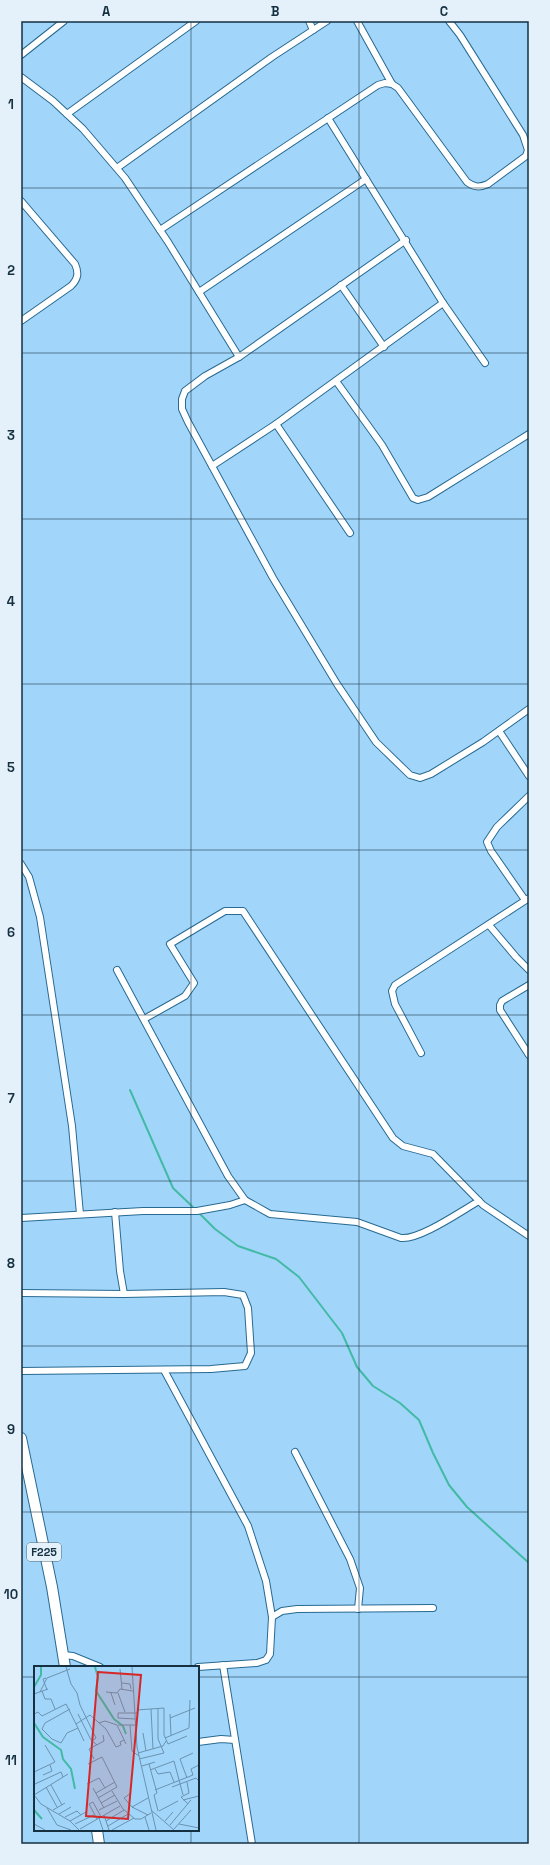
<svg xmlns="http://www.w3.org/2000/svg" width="550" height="1865" font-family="'Space Grotesk',sans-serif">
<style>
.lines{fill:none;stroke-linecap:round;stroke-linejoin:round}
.stream{stroke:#43baa5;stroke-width:2}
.street-casing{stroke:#276a92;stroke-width:8}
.primary-casing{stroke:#276a92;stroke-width:12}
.street{stroke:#fff;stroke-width:6}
.primary{stroke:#fff;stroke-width:10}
.grid{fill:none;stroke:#153041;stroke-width:1;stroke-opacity:0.55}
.labels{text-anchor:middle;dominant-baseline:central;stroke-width:4;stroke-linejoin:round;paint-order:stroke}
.shield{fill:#e4f1fa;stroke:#536a78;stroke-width:1}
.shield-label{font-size:11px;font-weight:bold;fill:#153041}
.inset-river{fill:none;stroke:#43baa5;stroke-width:2}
.inset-road{fill:none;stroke:#6a93b0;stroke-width:1}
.view{fill:#d62828;fill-opacity:0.15;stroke:#d62828;stroke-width:2}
.inset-edge{fill:none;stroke:#153041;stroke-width:2}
.neatline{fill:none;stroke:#153041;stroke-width:1.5}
.grid-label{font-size:13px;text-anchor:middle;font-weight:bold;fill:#153041}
</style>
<rect width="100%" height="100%" fill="#a2d5fa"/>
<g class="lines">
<g class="stream">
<polyline points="130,1090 173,1188 196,1210"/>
<polyline points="199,1213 215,1229 238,1246 276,1259 299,1277 342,1333 357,1367 373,1386 400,1403 419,1420 433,1453 449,1485 467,1507 529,1563"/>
</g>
<g class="street-casing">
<g id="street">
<polyline points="309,21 313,30"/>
<path d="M357,21L392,84L398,88L467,182C474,187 479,188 488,184L526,156L528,150L523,135L460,35L449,21"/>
<polyline points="21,55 64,21"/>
<polyline points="21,77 53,101 83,129 125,178 168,242 239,357"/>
<polyline points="67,114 196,21"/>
<polyline points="328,118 443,303 485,363"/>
<polyline points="117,168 272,57 327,21"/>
<path d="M21,201L75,264C79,273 78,279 71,286L21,321"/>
<polyline points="160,230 378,85 385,83 392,84"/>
<polyline points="406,240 239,357 205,376 185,391 182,399 182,409 188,422 273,578 337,684 376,742 410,775 420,778 431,774 483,742 529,709"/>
<polyline points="341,285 384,347"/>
<polyline points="199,292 366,179"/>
<polyline points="336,381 382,445 413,498 418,500 428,497 529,434"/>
<polyline points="276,424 350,533"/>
<polyline points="212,466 276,424 443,303"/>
<polyline points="499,731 529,776"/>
<polyline points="21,864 29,877 40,917 72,1126 80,1214"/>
<polyline points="525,900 491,851 487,842 497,827 529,796"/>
<polyline points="489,925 516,957 529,970"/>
<path d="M117,970L228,1176L245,1200L270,1214L357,1222L401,1238C420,1240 461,1211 479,1201"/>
<polyline points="529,985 502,1001 500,1005 500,1010 529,1055"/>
<polyline points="144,1019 185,996 194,983 170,944 225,911 243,911 393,1138 403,1146 433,1154 483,1205 529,1236"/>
<polyline points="421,1053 395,1004 392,991 395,985 529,898"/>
<polyline points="115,1212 120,1271 124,1294"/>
<polyline points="21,1218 143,1211 197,1211 230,1205 245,1200"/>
<polyline points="21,1293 124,1294 224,1292 243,1295 248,1308 251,1353 245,1366 211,1369 21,1371"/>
<polyline points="164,1370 248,1526 266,1581 272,1617"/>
<polyline points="295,1452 350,1559 360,1588 358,1609"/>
<polyline points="63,1655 73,1656 100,1667"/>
<polyline points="223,1665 252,1844"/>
<polyline points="198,1667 257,1663 266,1660 270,1654 272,1617 282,1611 297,1609 433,1608"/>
<polyline points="198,1742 221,1739 235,1740"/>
</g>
</g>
<g class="primary-casing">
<g id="primary">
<polyline points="21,1438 52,1587 65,1667"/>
<polyline points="97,1830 99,1844"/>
</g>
</g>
<use href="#street" class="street"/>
<use href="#primary" class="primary"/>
</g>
<path class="grid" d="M191,21V1667M359,21V1844M21,188H529M21,353H529M21,519H529M21,684H529M21,850H529M21,1015H529M21,1181H529M21,1346H529M21,1512H529M21,1677H35M198,1677H529M191,1830V1844"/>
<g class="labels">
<rect class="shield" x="27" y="1543" width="34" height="18" rx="3"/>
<g class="shield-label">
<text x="44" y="1552">F225</text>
</g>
</g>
<g transform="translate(34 1666)">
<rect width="165" height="165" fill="#a2d5fa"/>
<path class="inset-river" d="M61,1L64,11L62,25L80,53L89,60L92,68M0,21L7,9V1M0,57L9,71L27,84L29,93L37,103L41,123M0,144L8,153"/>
<path class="inset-road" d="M32,1L37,18L43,27L46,39L62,72L59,74M98,1L103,81L122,164M86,3L88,23M12,12L9,13L13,24M88,17L96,18L97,23M8,25L11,33H17L21,43M6,26L13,12L36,3M72,26L83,27L86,23L99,25M77,27L81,39M84,27L91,46M0,28L14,23M36,43L11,57L8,63L18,73L27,77L33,67L44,62M117,43L119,83M103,44L130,42V69L134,78L153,70M0,48L4,46L8,50L32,38L42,58M44,48L57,74L63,79M136,48L137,69M136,52L161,42M101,53L84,52V47H103M65,57L71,55L83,59L92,78M84,59H101M96,59L98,85L105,90M109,67L112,85M131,72L155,62L156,34M50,75L42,58L56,49L72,63L82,81L87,79L86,76L90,74M104,87L129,80L132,75M60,93L55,83L70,75L69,69M105,93L130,87L124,73V43M54,98L68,91L83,121L64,132M115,98L123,127L120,129L124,145M108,100L121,96M121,103L124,108L136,106L140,116M116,104L140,95L149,129M0,106L21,96L11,79M9,109L18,105L16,99M153,112L146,93L159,87M153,116L155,127L147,131L154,138M1,118L27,106L29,111M53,118L65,112L71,122M17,119L28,139M12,121L23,141M138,121L162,112L165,115M59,122L70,142M121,124L159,109L157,103L165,99M78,125L89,143L101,153H107L117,147M62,127L81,116M97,127L90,132L99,142M0,129L7,138L36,155L45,164M0,129L34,108M114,132L98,141L114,149M149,134L165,130M67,137L81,129M13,142L23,159L37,164M19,144L31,137M65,144L83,135M117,144L140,164M125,145L144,135M25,148L37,141M70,149L75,164M31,151L43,145L47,149M111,151L115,164M65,152L69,164M63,153L55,138L59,136L67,151M36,155L52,146M72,155L90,144M131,155L139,146M0,158L11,164M41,158L60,149M145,158L165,162M136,159L157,134M74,160L94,148M46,163L86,140M140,163L157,144M78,164L100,152"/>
<path class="view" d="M64,6L107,9L94,153L52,150Z"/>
<rect width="165" height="165" class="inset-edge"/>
</g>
<rect width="550" height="1865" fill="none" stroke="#e4f1fa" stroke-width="44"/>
<rect x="22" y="22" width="506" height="1821" class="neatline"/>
<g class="grid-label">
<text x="106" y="16">A</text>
<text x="275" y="16">B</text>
<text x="444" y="16">C</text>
<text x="11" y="109">1</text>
<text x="11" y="275">2</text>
<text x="11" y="440">3</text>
<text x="11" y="606">4</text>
<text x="11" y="772">5</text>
<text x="11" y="937">6</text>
<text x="11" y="1103">7</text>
<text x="11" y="1268">8</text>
<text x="11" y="1434">9</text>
<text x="11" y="1599">10</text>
<text x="11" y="1765">11</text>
</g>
</svg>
